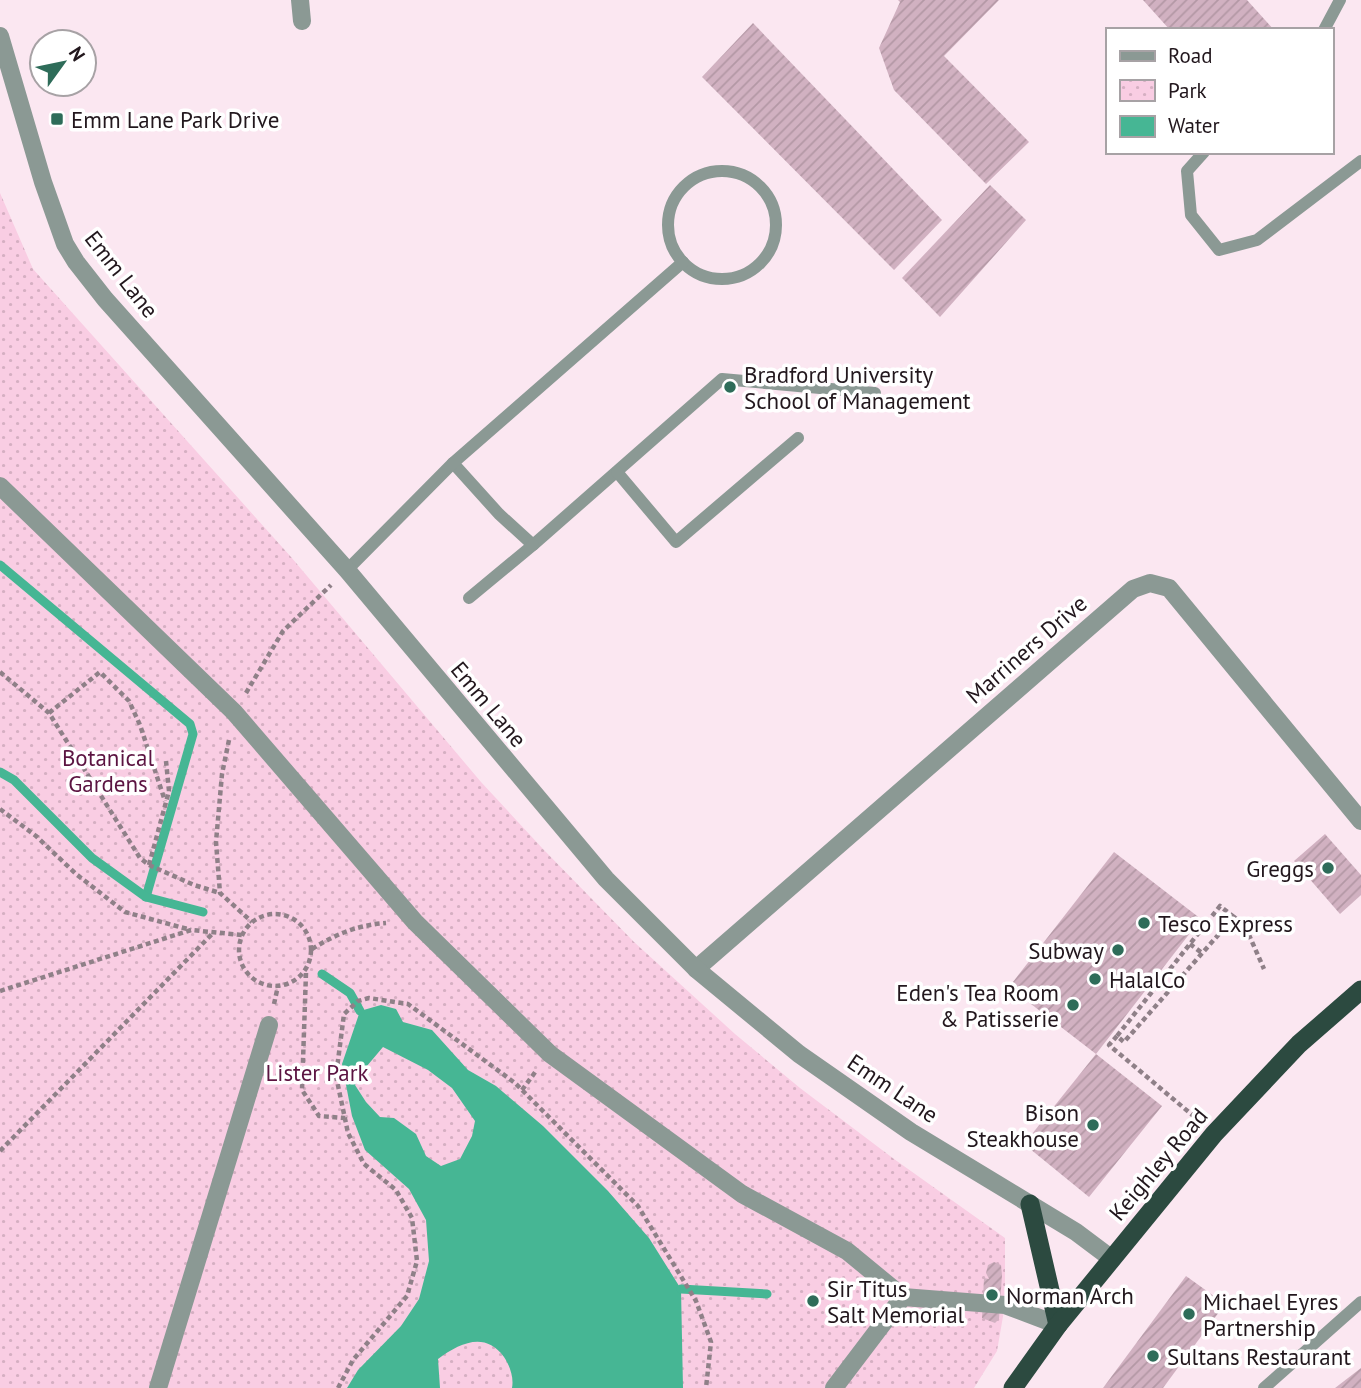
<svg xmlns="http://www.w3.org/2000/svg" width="1361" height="1388" font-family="'PT Sans',sans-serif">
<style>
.park{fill:url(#park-dots)}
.water{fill:#46b694;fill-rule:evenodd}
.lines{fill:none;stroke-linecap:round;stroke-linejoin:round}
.stream{stroke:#46b694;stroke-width:9}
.building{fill:url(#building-hatch)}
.path{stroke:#8f8088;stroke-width:4.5;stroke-dasharray:5 3.5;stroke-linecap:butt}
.service{stroke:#8b9994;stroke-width:12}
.pedestrian{stroke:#8b9994;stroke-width:18}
.minor{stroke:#8b9994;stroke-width:18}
.tertiary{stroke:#8b9994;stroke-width:18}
.trunk{stroke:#2c4a40;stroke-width:19}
.poi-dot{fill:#2e6c59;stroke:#fff;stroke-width:2.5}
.labels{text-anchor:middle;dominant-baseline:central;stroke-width:7;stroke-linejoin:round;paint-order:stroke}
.poi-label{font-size:23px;fill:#22171d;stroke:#fff;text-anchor:start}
.street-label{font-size:23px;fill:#22171d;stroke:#fff}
.park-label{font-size:23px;fill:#5b1341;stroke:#fff}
</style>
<defs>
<pattern id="park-dots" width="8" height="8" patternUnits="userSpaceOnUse" patternTransform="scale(1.75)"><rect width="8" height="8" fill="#f9cde3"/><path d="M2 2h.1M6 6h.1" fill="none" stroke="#d5afc2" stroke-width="1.8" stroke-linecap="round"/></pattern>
<pattern id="building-hatch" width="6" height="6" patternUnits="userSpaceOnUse" patternTransform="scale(1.75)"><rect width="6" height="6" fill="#d1b1c1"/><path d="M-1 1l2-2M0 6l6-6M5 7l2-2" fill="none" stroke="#b398a5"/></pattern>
</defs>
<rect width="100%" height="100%" fill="#fbe7f1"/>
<polygon class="park" points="0,193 33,269 291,557 481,782 543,849 634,942 735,1034 800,1088 894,1159 1005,1238 1005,1305 997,1351 974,1388 0,1388"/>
<path class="water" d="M381,1005L396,1009L403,1022L432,1030L468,1070L496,1086L543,1126L608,1191L649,1238L681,1289L683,1388H512C514,1378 510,1366 504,1357C485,1331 460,1343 438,1359L440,1388H347L358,1370L401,1326L419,1299L429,1261L426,1220L409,1189L365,1150L352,1116L342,1064L360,1011ZM383,1047L428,1070L452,1088L475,1121L472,1136L460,1159L441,1166L426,1156L416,1134L394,1118L380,1117L366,1102L355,1085L361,1073Z"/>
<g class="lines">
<g class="stream">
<polyline points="0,565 190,724 193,734 146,897"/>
<polyline points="0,772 14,780 92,858 146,897 203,912"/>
<polyline points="322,974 350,993 360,1011"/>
<polyline points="681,1289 767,1294"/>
</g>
</g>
<g class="building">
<polygon points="898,0 999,0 944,56 1029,142 986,184 894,90 879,48 900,2"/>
<polygon points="1143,0 1247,0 1274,30 1170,30"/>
<polygon points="753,23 942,220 894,270 702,77"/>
<polygon points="990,185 1026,220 940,317 902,278"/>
<polygon points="1325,834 1361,875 1361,895 1340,914 1294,861"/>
<polygon points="1114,852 1201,919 1096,1054 1009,987"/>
<polygon points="1096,1054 1162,1106 1089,1197 1024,1144"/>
<polygon points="994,1262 1001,1265 1002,1275 999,1319 995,1323 982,1318 984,1278 989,1279 986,1273 988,1265"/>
<polygon points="1186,1276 1225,1304 1163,1388 1103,1388"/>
<polygon points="1361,1368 1361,1388 1335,1388"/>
</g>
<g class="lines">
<g class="path">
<polyline points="0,672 49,713 140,858 149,865 169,791 166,761"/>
<polyline points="246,693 283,631 331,585"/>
<polyline points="49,713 100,672 129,701 140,725 165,801"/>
<polyline points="229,740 222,774 216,842 220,893 252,922"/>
<polyline points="0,809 36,836 76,874 125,912 191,930"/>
<polyline points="149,865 194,885 220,893"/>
<circle cx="275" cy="950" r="36"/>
<polyline points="1234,917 1220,906 1117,1036 1124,1042 1234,917 1246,928 1264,969"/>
<polyline points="1190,944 1202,953"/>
<path d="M312,949C336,934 358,925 386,923"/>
<polyline points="306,973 302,1090 319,1116 345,1118"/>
<polyline points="0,991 191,930 242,935"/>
<polyline points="274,1004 278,986"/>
<polyline points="1117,1036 1109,1045 1197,1119"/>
<polyline points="522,1090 536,1071"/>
<polyline points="0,1151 213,933"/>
<polyline points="338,1388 353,1360 407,1296 417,1261 412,1218 396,1190 364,1164 348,1133 336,1076 344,1014 358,1001 369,998 408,1004 515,1083 638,1206 696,1301 711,1342 706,1388"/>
</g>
<g class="service">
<polyline points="1324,30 1340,0"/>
<polyline points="1204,152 1187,171 1191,215 1219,250 1257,240 1361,161"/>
<circle cx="722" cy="225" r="54"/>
<polyline points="453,463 499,514 533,545 722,379 875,393"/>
<polyline points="617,472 676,542 798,438"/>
<polyline points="347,570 453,463 683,262"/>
<polyline points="469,598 533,545"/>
<polyline points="1264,1388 1361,1302"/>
</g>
<g class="pedestrian">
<polyline points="0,486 234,712 415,922 550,1054 742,1194 847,1251 903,1297"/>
<polyline points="158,1388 269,1025"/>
<polyline points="834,1388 903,1297 1005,1305 1058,1325"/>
</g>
<g class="minor">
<polyline points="300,0 302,21"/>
<polyline points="696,969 1133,589 1150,583 1169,588 1361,821"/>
</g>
<polyline class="tertiary" points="0,36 43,182 65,244 76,262 105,299 347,570 606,879 696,969 799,1054 911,1132 1076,1232 1112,1259"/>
<g class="trunk">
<polyline points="1030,1204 1058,1325"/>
<polyline points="1013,1388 1058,1325 1214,1134 1299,1044 1361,990"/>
</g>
</g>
<g class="poi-dot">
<rect x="50" y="112" width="14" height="14" rx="3.5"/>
<circle cx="730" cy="387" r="7"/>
<circle cx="1328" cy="868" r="7"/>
<circle cx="1144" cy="923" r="7"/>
<circle cx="1118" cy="950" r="7"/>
<circle cx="1095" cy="979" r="7"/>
<circle cx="1073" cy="1005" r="7"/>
<circle cx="1093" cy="1125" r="7"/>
<circle cx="992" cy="1295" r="7"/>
<circle cx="813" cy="1301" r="7"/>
<circle cx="1189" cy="1314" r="7"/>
<circle cx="1153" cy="1356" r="7"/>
</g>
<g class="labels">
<g class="poi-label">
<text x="71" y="119">Emm Lane Park Drive</text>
<text x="744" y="374">Bradford University<tspan x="744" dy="26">School of Management</tspan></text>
<text x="1314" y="868" text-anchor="end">Greggs</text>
<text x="1158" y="923">Tesco Express</text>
<text x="1104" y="950" text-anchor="end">Subway</text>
<text x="1109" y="979">HalalCo</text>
<text x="1059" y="992" text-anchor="end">Eden's Tea Room<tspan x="1059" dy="26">&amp; Patisserie</tspan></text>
<text x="1079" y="1112" text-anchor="end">Bison<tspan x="1079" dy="26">Steakhouse</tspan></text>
<text x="827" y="1288">Sir Titus<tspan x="827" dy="26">Salt Memorial</tspan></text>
<text x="1006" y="1295">Norman Arch</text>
<text x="1203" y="1301">Michael Eyres<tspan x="1203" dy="26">Partnership</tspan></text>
<text x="1167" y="1356">Sultans Restaurant</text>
</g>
<g class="street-label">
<text transform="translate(122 274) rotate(52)">Emm Lane</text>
<text transform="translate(1026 649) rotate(-41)">Marriners Drive</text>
<text transform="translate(489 704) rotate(50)">Emm Lane</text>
<text transform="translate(893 1088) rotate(34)">Emm Lane</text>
<text transform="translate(1158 1164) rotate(-50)">Keighley Road</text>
</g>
<g class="park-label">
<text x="108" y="757">Botanical<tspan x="108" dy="26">Gardens</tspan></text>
<text x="317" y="1072">Lister Park</text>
</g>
</g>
<rect x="1106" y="28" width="228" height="126" fill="#ffffff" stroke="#a7a2a5" stroke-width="2"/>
<rect x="1120" y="51" width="35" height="10" fill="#8b9994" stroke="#a7a2a5" stroke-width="2"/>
<text x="1168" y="63" font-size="21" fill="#22171d">Road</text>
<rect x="1120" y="80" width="35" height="21" fill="url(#park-dots)" stroke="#a7a2a5" stroke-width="2"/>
<text x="1168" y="98" font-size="21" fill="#22171d">Park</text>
<rect x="1120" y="116" width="35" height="21" fill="#46b694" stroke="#a7a2a5" stroke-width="2"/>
<text x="1168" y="133" font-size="21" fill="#22171d">Water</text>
<g transform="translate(63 63) rotate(57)"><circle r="33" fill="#ffffff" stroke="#a7a2a5" stroke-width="2"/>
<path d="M0-5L12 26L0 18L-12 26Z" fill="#2e6c59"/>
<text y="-10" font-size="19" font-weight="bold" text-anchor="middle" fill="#22171d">N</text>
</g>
</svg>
